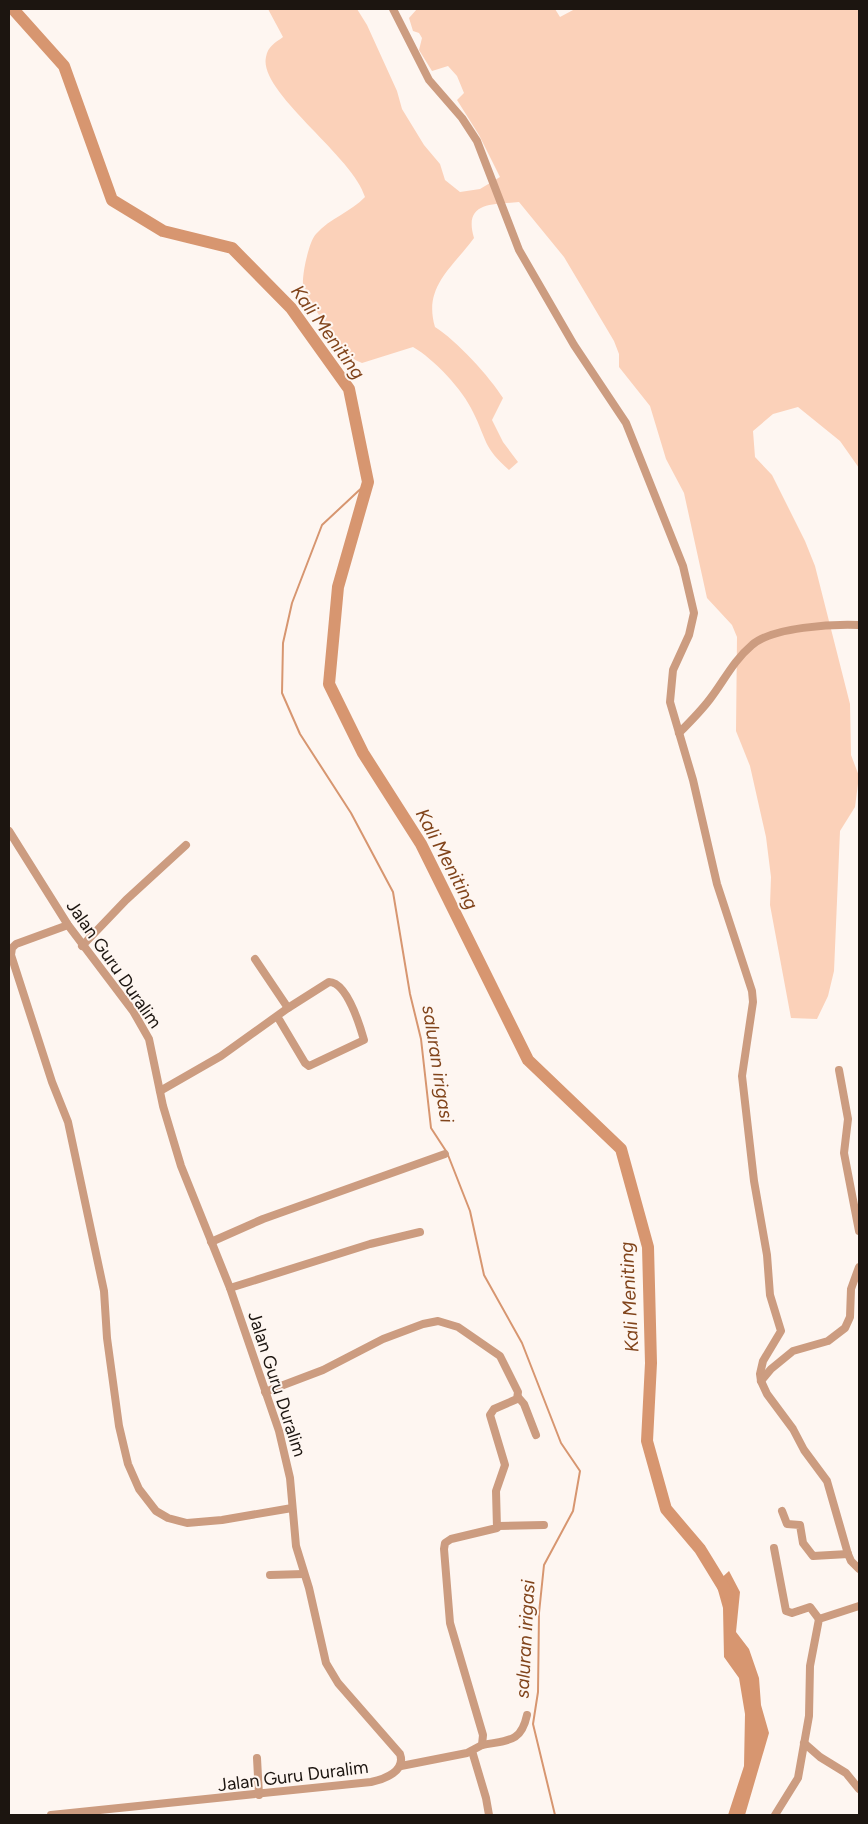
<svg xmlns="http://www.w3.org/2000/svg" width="868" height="1824" font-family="Figtree,sans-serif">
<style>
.green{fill:#fbd1b9}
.water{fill:#d79670}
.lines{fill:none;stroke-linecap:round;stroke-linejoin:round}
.stream{stroke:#d79670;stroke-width:2}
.river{stroke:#d79670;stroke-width:12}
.minor{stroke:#cc9c80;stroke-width:8}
.labels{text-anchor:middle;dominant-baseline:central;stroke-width:4;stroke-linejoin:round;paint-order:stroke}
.street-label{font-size:18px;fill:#1c1510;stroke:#fef6f1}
.water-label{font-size:19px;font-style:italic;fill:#81441b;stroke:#fef6f1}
</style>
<rect width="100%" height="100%" fill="#fef6f1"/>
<path class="green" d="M268,9H357L367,25L397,91L402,109L424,145L440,164L445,180L460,192L480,189L500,177L479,135L457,100L464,93L457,76L448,66L432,71L419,50L422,38L419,33L413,31L409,18L417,9H555L560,17L575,9H859V468L840,441L798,407L773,414L753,431L755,457L772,475L805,541L815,566L850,704L851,755L859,776L855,807L840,831L834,971L828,996L817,1019L791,1018L770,905L771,877L766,837L750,766L736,731L737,637L732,625L707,598L684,493L666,459L650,406L619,367V354L614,341L564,257L519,202C493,205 463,201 474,238C452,268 423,287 435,327C456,340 490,377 503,398L492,420L503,442L518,462L509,470C483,447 487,440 473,412C463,390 434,359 413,347L362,363C358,361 352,359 349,355C339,344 305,298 303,285C302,274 309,241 316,234C330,218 351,212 365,197C353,156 258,92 266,57C268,46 275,43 283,37Z"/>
<polygon class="water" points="729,1571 740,1592 736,1632 749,1649 759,1678 761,1705 769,1733 745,1815 728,1815 744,1766 745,1714 739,1678 724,1657 723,1608 716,1583"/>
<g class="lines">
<g class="stream">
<polyline points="368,482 322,525 292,603 283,643 282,693 300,734 351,813 393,892 410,994 421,1039 431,1128 446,1151"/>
<polyline points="448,1155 470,1211 484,1275 522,1343 561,1443 580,1471 573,1511 544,1565 539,1613 538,1692 533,1724 555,1815"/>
</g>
<polyline class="river" points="13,9 64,66 112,200 163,231 232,248 291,308 349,389 368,482 338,587 329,684 363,753 421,844 528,1060 621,1149 648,1247 651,1363 647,1441 666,1509 700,1549 727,1593"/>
<g class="minor">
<polyline points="393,9 429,80 462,118 477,141 519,250 574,345 626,423 683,566 694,613 689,635 673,670 670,702 693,780 717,884 752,991 753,1002 742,1076 754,1181 767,1255 770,1295 781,1331 763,1361 760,1374 761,1381 767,1394 793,1429 804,1450 827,1481 848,1554 851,1561 859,1569"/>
<path d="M679,733C690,722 701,711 710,699C724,681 733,661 752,645C772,627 833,624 859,625"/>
<path d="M9,831L68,925L133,1011L149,1039L163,1106L181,1166L230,1288L279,1431L290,1478L296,1546L309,1588L326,1663L338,1683L400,1754C406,1771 385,1779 371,1782L51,1815"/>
<polyline points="68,925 16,944 12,948 11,955 52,1082 68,1122 104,1291 107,1338 119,1426 128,1464 139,1489 156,1511 168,1518 187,1523 222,1520 292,1508"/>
<polyline points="82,946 126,900 186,845"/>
<polyline points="255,959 288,1008"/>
<polyline points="839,1070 848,1119 844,1153 859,1231"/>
<path d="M160,1091L221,1056L288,1008L329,982C347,982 360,1026 364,1040L309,1066L305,1063L277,1016"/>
<polyline points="211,1242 263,1219 445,1154"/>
<polyline points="230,1288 370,1244 420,1232"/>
<polyline points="761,1381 771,1369 793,1351 828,1341 845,1328 850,1317 851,1289 859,1267"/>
<polyline points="265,1392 323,1370 383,1339 423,1324 438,1321 458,1327 500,1356 518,1392 517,1399 494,1409 490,1415 505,1465 496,1491 497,1528 451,1539 445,1543 444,1549 450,1623 483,1735 482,1745 467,1753 401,1766"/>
<polyline points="518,1397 524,1404 536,1435"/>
<polyline points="782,1511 787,1524 800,1525 803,1543 813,1556 848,1554"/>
<polyline points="498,1526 544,1525"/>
<polyline points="774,1548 786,1611 792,1613 810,1607 819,1619"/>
<polyline points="270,1575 304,1574"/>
<polyline points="804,1743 820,1757 846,1773 859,1789"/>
<path d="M482,1745C508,1740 521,1743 527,1715"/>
<polyline points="472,1751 486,1798 489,1815"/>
<polyline points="257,1758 259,1795"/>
<polyline points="775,1815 798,1778 809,1716 810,1666 819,1619 859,1606"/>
</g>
</g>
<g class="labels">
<g class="street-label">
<text transform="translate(114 964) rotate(55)">Jalan Guru Duralim</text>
<text transform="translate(277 1384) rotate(72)">Jalan Guru Duralim</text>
<text transform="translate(293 1776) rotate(-7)">Jalan Guru Duralim</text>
</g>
<g class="water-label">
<text transform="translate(328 332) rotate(54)">Kali Meniting</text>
<text transform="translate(447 859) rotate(62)">Kali Meniting</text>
<text transform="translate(438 1064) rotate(81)">saluran irigasi</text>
<text transform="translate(629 1297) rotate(-93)">Kali Meniting</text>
<text transform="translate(525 1639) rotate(-87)">saluran irigasi</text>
</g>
</g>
<rect width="868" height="1824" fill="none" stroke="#1c1510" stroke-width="20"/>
</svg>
